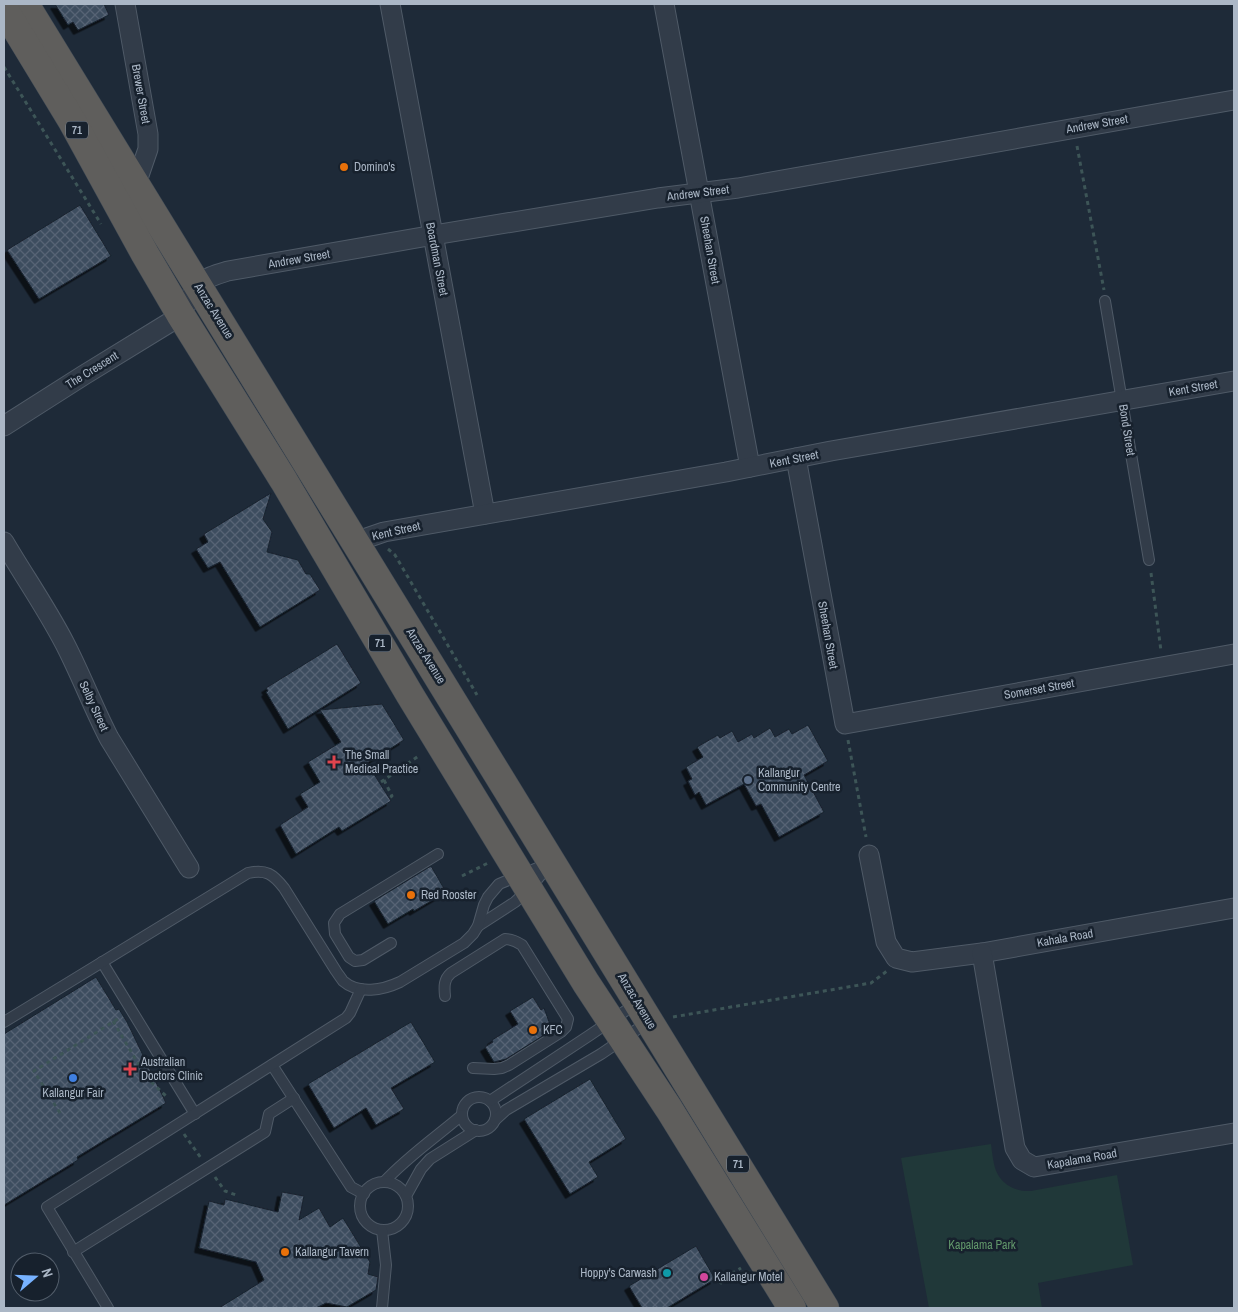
<svg xmlns="http://www.w3.org/2000/svg" width="1238" height="1312" font-family="'Archivo Narrow',sans-serif">
<style>
.green{fill:#203839}
.building{fill:url(#building-cross-hatch);stroke:#19232f;filter:url(#shadow)}
.lines{fill:none;stroke-linecap:round;stroke-linejoin:round}
.service-casing{stroke:#4f5a67;stroke-width:12}
.minor-casing{stroke:#4f5a67;stroke-width:21}
.trunk-casing{stroke:#3c4753;stroke-width:29}
.path{stroke:#3d5557;stroke-width:3;stroke-dasharray:4 4;stroke-linecap:butt}
.service{stroke:#323c49;stroke-width:10}
.minor{stroke:#323c49;stroke-width:19}
.trunk{stroke:#5f5e5c;stroke-width:28}
.food-dot{fill:#e8710a;stroke:#17212d;stroke-width:2}
.health-dot{fill:#e0444e;stroke:#17212d;stroke-width:2}
.service-dot{fill:#5c6f8a;stroke:#17212d;stroke-width:2}
.shop-dot{fill:#3f7fe0;stroke:#17212d;stroke-width:2}
.culture-dot{fill:#0f9aa8;stroke:#17212d;stroke-width:2}
.hotel-dot{fill:#d1479c;stroke:#17212d;stroke-width:2}
.labels{text-anchor:middle;dominant-baseline:central;stroke-width:5;stroke-linejoin:round;paint-order:stroke}
.shield{fill:#17212d;stroke:#7f8a98;stroke-width:1}
.shield-label{font-size:11px;font-weight:bold;fill:#abb7c6}
.street-label{font-size:12px;fill:#abb7c6;stroke:#17212d}
.poi-label{font-size:12px;fill:#abb7c6;stroke:#17212d;text-anchor:start}
.park-label{font-size:12px;fill:#62986b;stroke:#17212d}
</style>
<defs>
<pattern id="building-cross-hatch" width="8" height="8" patternUnits="userSpaceOnUse" patternTransform="scale(1.25)"><rect width="8" height="8" fill="#3e4d5e"/><path d="M0 0l8 8M0 8l8-8" fill="none" stroke="#576474"/></pattern>
<filter id="shadow"><feDropShadow dx="-4.5" dy="4.5" stdDeviation="0" flood-color="#0009"/></filter>
</defs>
<rect width="100%" height="100%" fill="#1e2a38"/>
<path class="green" d="M991,1144C992,1152 993,1161 995,1168C1000,1184 1015,1192 1031,1191L1117,1175L1133,1265L1038,1283L1042,1308H929L901,1158Z"/>
<g class="building">
<polygon points="55,4 104,4 109,15 78,30 73,22 68,25"/>
<polygon points="80,205 111,256 39,299 7,250"/>
<polygon points="271,493 263,519 272,532 267,552 298,560 306,574 310,574 320,590 260,627 220,562 208,568 196,549 208,542 204,534"/>
<polygon points="337,644 361,683 288,729 266,692 268,691 266,688"/>
<polygon points="382,704 404,740 367,763 391,801 342,831 339,827 296,854 280,825 308,807 300,794 320,782 308,762 341,742 320,710"/>
<polygon points="808,725 828,761 804,775 824,812 779,837 761,804 756,806 744,784 706,805 699,792 695,795 688,781 692,779 686,767 703,757 697,747 718,735 720,738 732,731 738,742 752,734 754,738 770,728 775,737 789,729 792,734"/>
<polygon points="431,866 446,892 414,911 413,909 388,924 374,901"/>
<polygon points="96,977 116,1010 119,1009 127,1022 166,1103 77,1157 78,1160 4,1205 4,1034"/>
<polygon points="533,997 541,1010 544,1008 552,1030 506,1059 494,1062 485,1047 493,1042 492,1040 518,1024 510,1011"/>
<polygon points="411,1022 435,1062 391,1088 404,1109 376,1125 366,1108 334,1128 308,1084"/>
<polygon points="590,1079 626,1139 589,1162 598,1177 570,1194 524,1119"/>
<polygon points="282,1192 304,1196 299,1220 319,1208 330,1227 343,1218 370,1262 368,1274 378,1277 376,1290 347,1307 326,1303 316,1308 219,1308 264,1280 256,1262 199,1248 209,1201 224,1205 225,1199 278,1212"/>
<polygon points="696,1246 715,1279 667,1308 642,1308 629,1286"/>
</g>
<g class="lines">
<g class="service-casing">
<g id="service">
<polyline points="1105,301 1149,560"/>
<polyline points="478,926 515,902 529,889 551,863"/>
<polyline points="391,943 363,960 355,961 349,957 335,934 334,923 340,914 438,854"/>
<polyline points="102,962 195,1114"/>
<path d="M445,996C444,986 444,979 451,973L505,939C512,939 516,941 522,945L568,1019L566,1027L561,1032L509,1065L502,1068L494,1069L473,1068"/>
<path d="M4,1022L248,873C266,869 273,874 284,888L336,971C338,974 341,978 343,981C359,995 383,990 400,982L464,943L473,934L478,926L484,905L488,897L499,884L549,863"/>
<polyline points="272,1065 351,1187 364,1194"/>
<circle cx="479" cy="1114" r="17"/>
<polyline points="490,1101 590,1035 637,1003"/>
<polyline points="495,1120 506,1110 601,1054 648,1022"/>
<path d="M384,1182C407,1157 436,1137 462,1115"/>
<circle cx="384" cy="1206" r="24"/>
<polyline points="406,1196 421,1169 430,1159 476,1130"/>
<polyline points="382,1230 386,1265 382,1308"/>
<polyline points="73,1252 265,1132 269,1114 294,1098"/>
<polyline points="108,1308 47,1207 346,1018 350,1013 361,989"/>
</g>
</g>
<g class="minor-casing">
<g id="minor">
<polyline points="125,4 148,134 148,149 136,184"/>
<polyline points="390,4 485,514"/>
<polyline points="664,4 750,467"/>
<path d="M4,426L84,375L172,321C185,312 189,297 198,285C206,277 218,274 228,271L434,235L658,198L738,188L1234,100"/>
<polyline points="796,458 845,724 1234,654"/>
<path d="M4,542C24,576 47,609 65,644C81,675 93,707 109,738L189,868"/>
<polyline points="355,542 384,532 726,472 831,451 1234,381"/>
<polyline points="869,855 886,942 896,958 912,962 982,953 1234,908"/>
<polyline points="982,953 1015,1148 1022,1160 1034,1167 1234,1133"/>
</g>
</g>
<g class="trunk-casing">
<g id="trunk">
<polyline points="25,4 825,1308"/>
<polyline points="4,9 72,121 145,254 180,314 284,481 410,695 586,983 669,1109 792,1308"/>
</g>
</g>
<g class="path">
<polyline points="4,67 101,224"/>
<polyline points="1077,146 1104,290"/>
<polyline points="388,549 395,555 477,695"/>
<polyline points="1151,573 1161,651"/>
<polyline points="848,740 866,837"/>
<polyline points="384,780 392,796 389,798"/>
<polyline points="381,782 420,755"/>
<polyline points="462,876 488,863"/>
<polyline points="673,1017 871,983 887,971"/>
<polyline points="113,1021 146,1077 167,1097"/>
<polyline points="60,1113 34,1071 121,1017"/>
<polyline points="184,1134 201,1158"/>
<polyline points="215,1177 225,1191 236,1195"/>
<polyline points="720,1284 723,1279 741,1268"/>
</g>
<use href="#service" class="service"/>
<use href="#minor" class="minor"/>
<use href="#trunk" class="trunk"/>
</g>
<g class="food-dot">
<circle cx="344" cy="167" r="5"/>
<circle cx="411" cy="895" r="5"/>
<circle cx="533" cy="1030" r="5"/>
<circle cx="285" cy="1252" r="5"/>
</g>
<g class="health-dot">
<path d="M331.5 754.5h5v5h5v5h-5v5h-5v-5h-5v-5h5z"/>
<path d="M127.5 1061.5h5v5h5v5h-5v5h-5v-5h-5v-5h5z"/>
</g>
<circle class="service-dot" cx="748" cy="780" r="5"/>
<circle class="shop-dot" cx="73" cy="1078" r="5"/>
<circle class="culture-dot" cx="667" cy="1273" r="5"/>
<circle class="hotel-dot" cx="704" cy="1277" r="5"/>
<g class="labels">
<g class="shield">
<rect x="66" y="121.5" width="22" height="17" rx="4"/>
<rect x="369" y="634.5" width="22" height="17" rx="4"/>
<rect x="727" y="1155.5" width="22" height="17" rx="4"/>
</g>
<g class="shield-label">
<text x="77" y="130">71</text>
<text x="380" y="643">71</text>
<text x="738" y="1164">71</text>
</g>
<g class="street-label">
<text transform="translate(141 94) rotate(80)">Brewer Street</text>
<text transform="translate(1097 124) rotate(-10)">Andrew Street</text>
<text transform="translate(698 193) rotate(-7)">Andrew Street</text>
<text transform="translate(710 250) rotate(80)">Sheehan Street</text>
<text transform="translate(299 259) rotate(-10)">Andrew Street</text>
<text transform="translate(437 259) rotate(79)">Boardman Street</text>
<text transform="translate(214 311) rotate(58)">Anzac Avenue</text>
<text transform="translate(92 370) rotate(-32)">The Crescent</text>
<text transform="translate(1193 388) rotate(-10)">Kent Street</text>
<text transform="translate(1127 430) rotate(81)">Bond Street</text>
<text transform="translate(794 459) rotate(-11)">Kent Street</text>
<text transform="translate(396 531) rotate(-13)">Kent Street</text>
<text transform="translate(828 635) rotate(80)">Sheehan Street</text>
<text transform="translate(426 656) rotate(58)">Anzac Avenue</text>
<text transform="translate(1039 689) rotate(-10)">Somerset Street</text>
<text transform="translate(94 706) rotate(65)">Selby Street</text>
<text transform="translate(1065 938) rotate(-10)">Kahala Road</text>
<text transform="translate(637 1001) rotate(59)">Anzac Avenue</text>
<text transform="translate(1082 1159) rotate(-10)">Kapalama Road</text>
</g>
<g class="poi-label">
<text x="354" y="167">Domino's</text>
<text x="345" y="755">The Small<tspan x="345" dy="14">Medical Practice</tspan></text>
<text x="758" y="773">Kallangur<tspan x="758" dy="14">Community Centre</tspan></text>
<text x="421" y="895">Red Rooster</text>
<text x="543" y="1030">KFC</text>
<text x="141" y="1062">Australian<tspan x="141" dy="14">Doctors Clinic</tspan></text>
<text x="73" y="1093" text-anchor="middle">Kallangur Fair</text>
<text x="295" y="1252">Kallangur Tavern</text>
<text x="657" y="1273" text-anchor="end">Hoppy's Carwash</text>
<text x="714" y="1277">Kallangur Motel</text>
</g>
<g class="park-label">
<text x="982" y="1245">Kapalama Park</text>
</g>
</g>
<rect width="1238" height="1312" fill="none" stroke="#abb7c6" stroke-width="10"/>
<g transform="translate(35 1277) rotate(71)"><circle r="24" fill="#17212d" stroke="#525d6a"/>
<path d="M0-4L9 19L0 12L-9 19Z" fill="#77b2ff"/>
<text y="-8" font-size="14" font-weight="bold" text-anchor="middle" fill="#abb7c6">N</text>
</g>
</svg>
